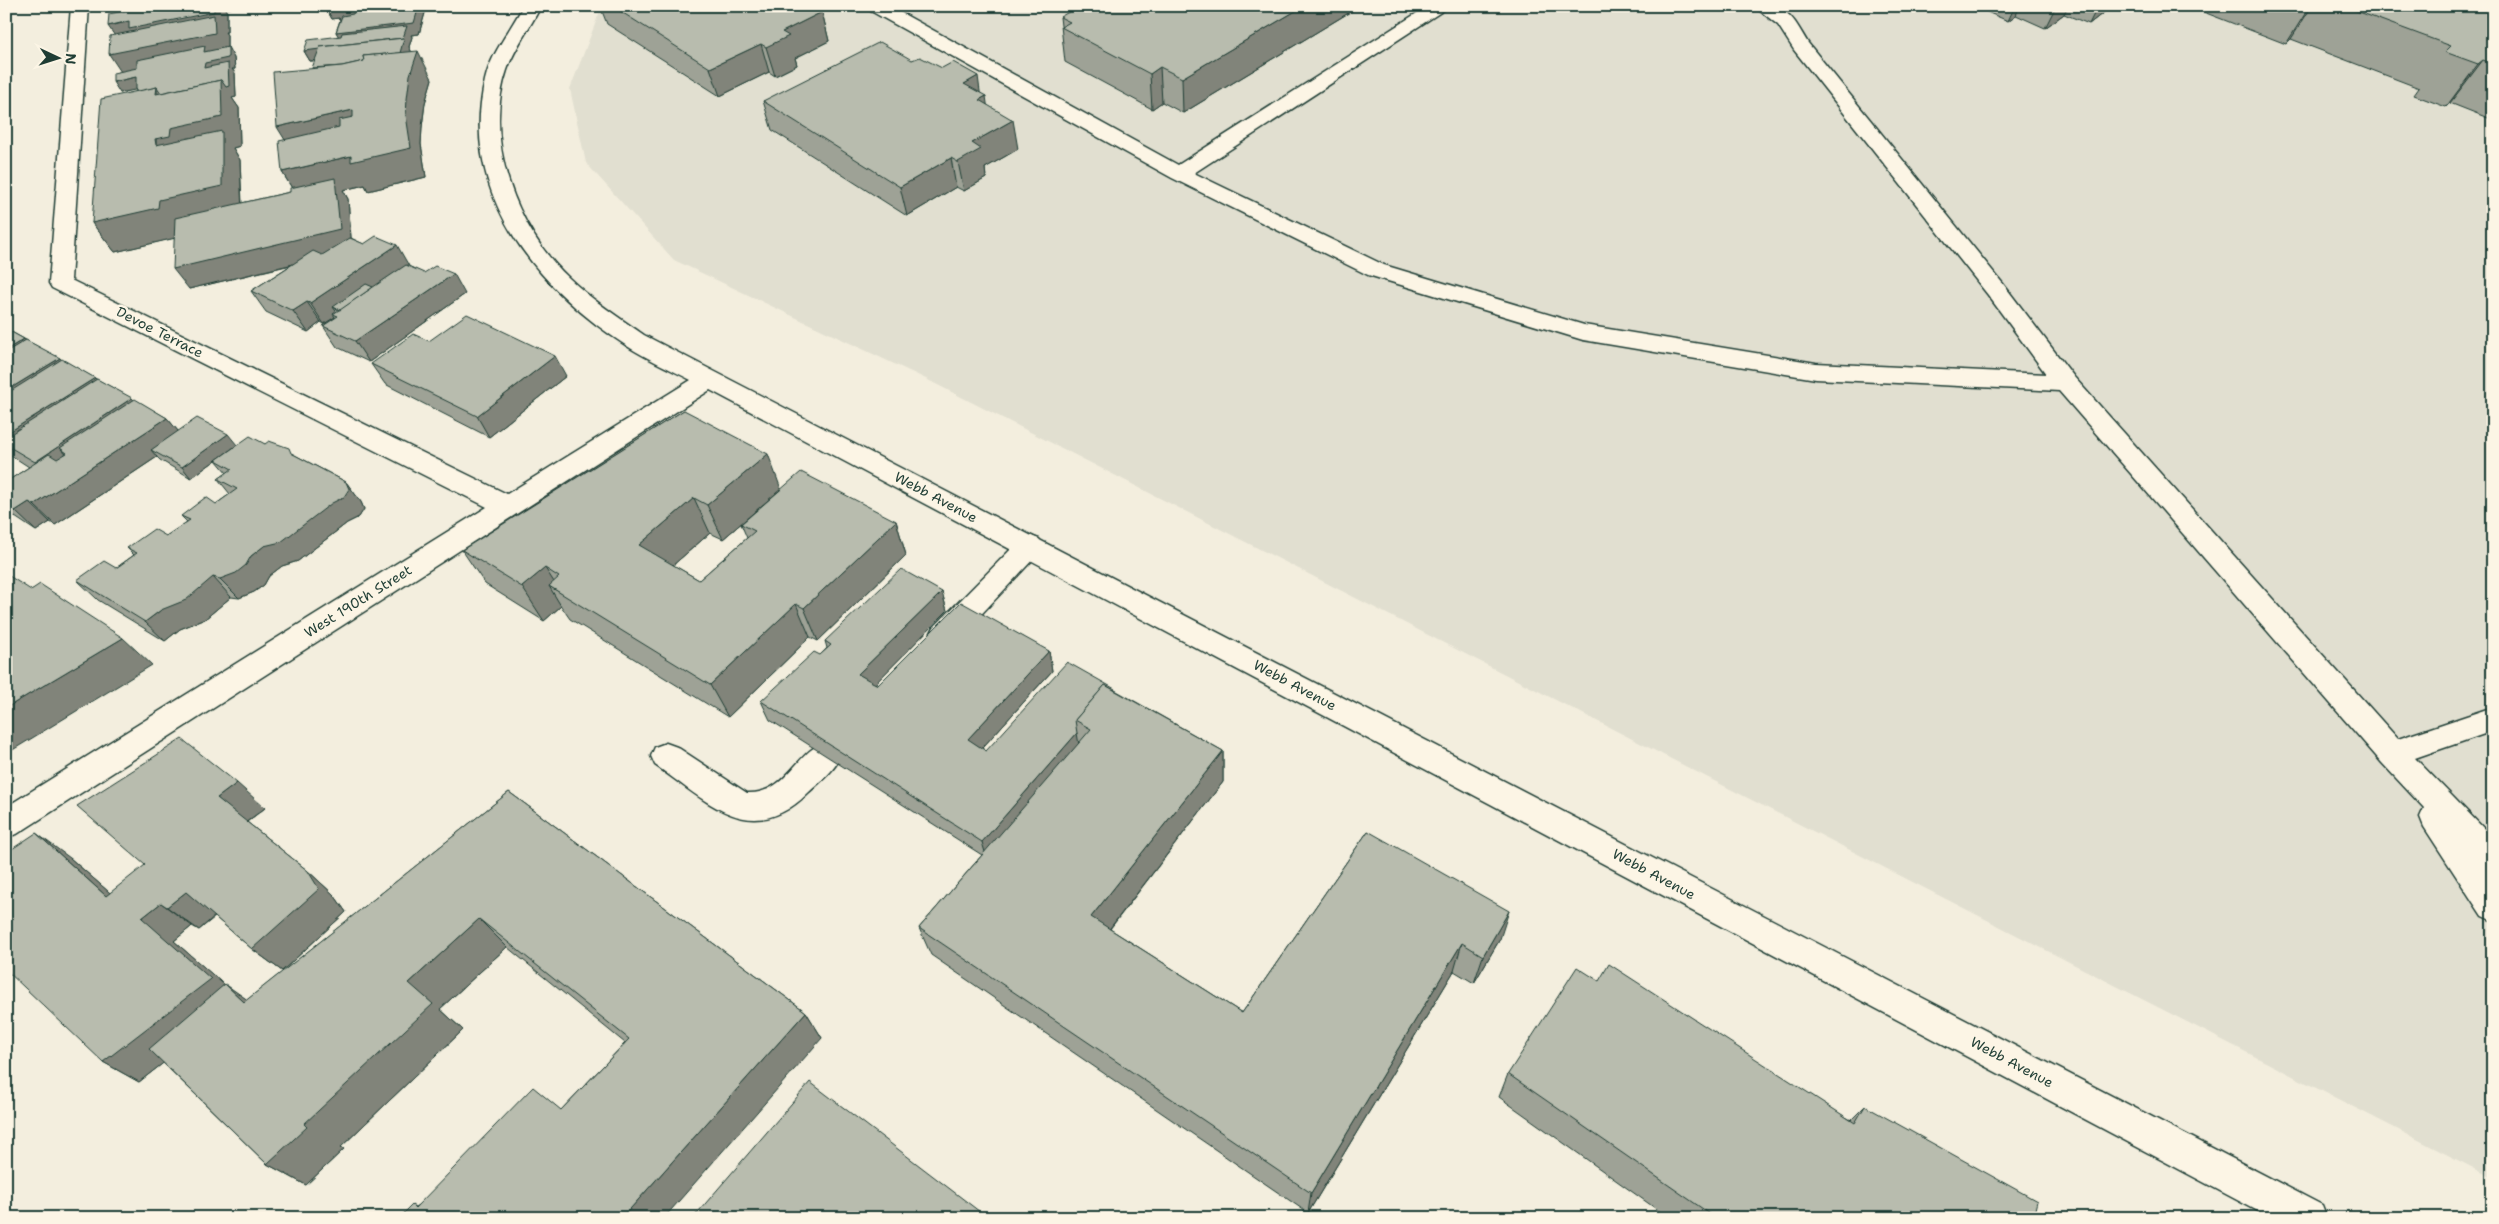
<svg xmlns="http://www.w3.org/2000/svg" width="2499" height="1224" font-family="'Shantell Sans',sans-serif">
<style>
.built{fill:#e1dfd0}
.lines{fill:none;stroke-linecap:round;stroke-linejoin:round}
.lane-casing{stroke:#1f3d34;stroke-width:3}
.street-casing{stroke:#1f3d34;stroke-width:3}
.lane{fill:#fcf5e5;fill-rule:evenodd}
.street{fill:#fcf5e5;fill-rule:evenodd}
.wall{fill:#9ea296;stroke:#1f3d34}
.shaded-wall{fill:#81847a;stroke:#1f3d34}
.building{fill:#b8bcae;stroke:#1f3d34}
.labels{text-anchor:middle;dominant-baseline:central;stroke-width:5;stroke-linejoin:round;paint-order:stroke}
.street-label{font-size:14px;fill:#1f3d34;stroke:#fcf5e5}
</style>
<rect width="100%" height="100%" fill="#f3eede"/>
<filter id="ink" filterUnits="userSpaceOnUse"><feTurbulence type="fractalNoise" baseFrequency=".02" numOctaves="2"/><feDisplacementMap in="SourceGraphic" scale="10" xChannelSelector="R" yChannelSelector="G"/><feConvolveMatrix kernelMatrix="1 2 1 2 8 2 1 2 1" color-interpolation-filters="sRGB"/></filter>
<g filter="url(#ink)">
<polygon class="built" points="602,6 2493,6 2493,1178 926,379 674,260 586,163 570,89"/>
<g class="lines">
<g class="lane-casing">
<g id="lane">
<path d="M866,6H889L1178,165L1428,6H1450L1194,173L1384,265L1584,325L1816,363L2046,374L1988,295L1794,50L1778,25L1754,6C1789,6 1791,15 1808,43L2004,285L2074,377L2398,739L2493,707V731L2415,758L2493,838V874L2489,873L2493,878V921L2482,916L2424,827L2420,817L2424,808L2382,763L2059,391L1816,379L1583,340L1368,275L1172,178L869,10Z"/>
<polygon points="1030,536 1039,539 1043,546 1039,553 954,643 944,646 934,643 930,635 934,627 1021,539"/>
<path d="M666,743L677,747L747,793C788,795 799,746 825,744C828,743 833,746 837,747L841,756C834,771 820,782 808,793C751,850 707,801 655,765L651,756L655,747Z"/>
</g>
</g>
<g class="street-casing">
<path id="street" d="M71,6H89L71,280L507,494L691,380C670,369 647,359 627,346C538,289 458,194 485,80C491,53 510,31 523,6H541C530,28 515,47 507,70C483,140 516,229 569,278C592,300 618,317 644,335L2322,1205L2327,1218H2271L710,390L17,834L6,837V807L487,507L52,288L49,283Z"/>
</g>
<use href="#lane" class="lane"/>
<use href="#street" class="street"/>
</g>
<g class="wall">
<polygon points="119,6 239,6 225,9 227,12 227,32 225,32 227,35 227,47 234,58 235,69 232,69 235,73 236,97 232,98 239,108 240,146 233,148 240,160 242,203 290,192 292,188 282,172 285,140 315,61 310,61 304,51 339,36 336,32 340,20 339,18 332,19 325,6 438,6 437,10 424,12 425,13 419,34 411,35 412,37 409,47 411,51 432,79 425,103 422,127 421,144 426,177 368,191 365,185 343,190 348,199 351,238 465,294 369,362 337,347 323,326 335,318 335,317 324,324 321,322 308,332 266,312 251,291 291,265 189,289 174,238 115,252 92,223 136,92 136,89 120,93 121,72 114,35 121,11"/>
<polygon points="600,6 812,6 822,12 829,41 795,58 797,65 775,76 769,72 720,96 607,24"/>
<polygon points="1360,6 1183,113 1162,102 1152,109 1065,62 1060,17"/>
<polygon points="1973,6 2112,6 2089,24 2064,14 2045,28 2016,15 2008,21"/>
<polygon points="2188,6 2493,6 2493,120 2450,103 2446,107 2414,95 2419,88 2291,39 2286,44"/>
<polygon points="912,60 980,93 987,105 1018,149 985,168 986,178 964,191 956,187 907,216 772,130 763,101"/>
<polygon points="6,329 167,418 178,431 237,445 265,444 293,454 346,482 361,502 364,509 359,517 347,523 298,561 282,566 269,576 264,585 254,592 239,598 231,597 205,619 180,629 165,641 98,600 77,580 116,568 134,555 127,548 166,536 187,522 181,516 216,504 230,494 218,479 227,473 216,460 191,478 160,460 157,457 55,525 50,522 36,531 9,513 6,510 6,482 29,467 6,452"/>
<polygon points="371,364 566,376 489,437 385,384"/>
<polygon points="684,410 781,489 723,539 710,533 673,565 699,580 747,538 741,524 896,521 906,555 818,641 810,637 728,717 570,619 561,606 544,621 485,584 462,550"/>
<polygon points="942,592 947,611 875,683 878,685 1049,651 1052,671 982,748 986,751 1115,690 1223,751 1223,782 1110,929 1242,1013 1368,831 1500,939 1474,983 1454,971 1308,1213 931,955 919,928 982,855 770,720 761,701 820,655 827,648 825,641"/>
<polygon points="509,792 806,1012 822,1038 399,1218 412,1205 415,1207 561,1110 625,1043 507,947 440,1009 463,1030 341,1147 344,1149 306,1185 267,1164 163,1063 139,1082 103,1062 70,858 110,893 265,808 247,822 308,871 334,895 346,912 282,971 252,949 215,917 199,930 192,926 174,941 224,985 247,1000"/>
<polygon points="1599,981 1851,1120 1865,1106 2033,1218 1669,1218 1499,1097 1508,1074"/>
</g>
<g class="shaded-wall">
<polygon points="126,6 239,6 225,9 227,12 227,32 225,32 227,35 227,53 228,47 234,58 235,69 232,69 235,73 236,97 232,98 239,108 240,146 233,148 240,160 242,215 180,237 115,252 92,223 156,145 157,87 221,80 228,70 123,75 109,54 122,46 108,26 128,22 119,8"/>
<polygon points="325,6 438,6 437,10 424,12 425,13 419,34 411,35 412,37 409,47 415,58 418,51 432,79 425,103 422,127 421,144 426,177 368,191 365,185 343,190 348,199 352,250 189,289 173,269 300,201 282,172 351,156 411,148 337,58 310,61 304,51 342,43 336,32 417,12 340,20 339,18 332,19"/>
<polygon points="1304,6 1360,6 1183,113 1182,78"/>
<polygon points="2015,6 2020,6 2016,15 2008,21"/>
<polygon points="2056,6 2068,6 2064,14 2045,28"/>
<polygon points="2098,6 2112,6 2089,24"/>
<polygon points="2310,6 2312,6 2291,39 2286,44"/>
<polygon points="822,12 829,41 795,58 797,65 775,76 766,47 782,32"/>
<polygon points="761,44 769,72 720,96 710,68"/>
<polygon points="2483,60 2450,103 2446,107 2478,64"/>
<polygon points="1160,67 1162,102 1152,109 1150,74"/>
<polygon points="978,76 981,99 986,96 990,125 964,84"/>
<polygon points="136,77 144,88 120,93 113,82"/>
<polygon points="353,110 369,139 295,156 277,127"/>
<polygon points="1013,120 1018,149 985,168 986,178 964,191 958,162 972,143"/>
<polygon points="951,158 956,187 907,216 900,187"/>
<polygon points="397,245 409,266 342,311 333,307 338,314 333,314 335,317 324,324 310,303"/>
<polygon points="454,274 465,294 369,362 355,341"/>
<polygon points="307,302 321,322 308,332 293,311"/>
<polygon points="24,339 43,359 6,382 6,350"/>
<polygon points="555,356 566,376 489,437 477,416"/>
<polygon points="60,358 78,379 6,424 6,391"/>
<polygon points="95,378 113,398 6,445 6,434"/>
<polygon points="132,398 150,419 67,453 60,448 78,467 55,482 35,462"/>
<polygon points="167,418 184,438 151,450 157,457 55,525 34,505"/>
<polygon points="228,434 237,445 191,478 182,467"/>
<polygon points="768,454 781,489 723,539 707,505"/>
<polygon points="346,482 361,502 364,509 359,517 347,523 298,561 282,566 269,576 264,585 254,592 239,598 220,579 251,556"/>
<polygon points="694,498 710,533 657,579 639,545"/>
<polygon points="29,502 50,522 36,531 15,511"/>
<polygon points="896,521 906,555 818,641 804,608"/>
<polygon points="545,568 561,593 549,586 561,606 544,621 522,587"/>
<polygon points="213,577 231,597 205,619 180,629 165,641 145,622 161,610"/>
<polygon points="942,592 947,611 866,693 858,674"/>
<polygon points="796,604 810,637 728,717 710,685"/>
<polygon points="123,638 152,665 6,754 6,708"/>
<polygon points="1049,651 1052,671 973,758 968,739"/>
<polygon points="1077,733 1080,751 987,859 982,842"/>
<polygon points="1223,751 1223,782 1097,945 1091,917"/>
<polygon points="237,783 265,808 245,823 217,798"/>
<polygon points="36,833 70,858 140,919 106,896"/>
<polygon points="308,871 334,895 346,912 282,971 252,949"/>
<polygon points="186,892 216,915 199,930 167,907"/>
<polygon points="161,903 192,926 174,941 243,1001 139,1082 103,1062 142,918"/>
<polygon points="1509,911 1500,939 1474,983 1483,956"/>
<polygon points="479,919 507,947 440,1009 463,1030 341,1147 344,1149 306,1185 267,1164 304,1124 409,983"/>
<polygon points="1462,943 1454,971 1308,1213 1311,1193"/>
<polygon points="225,984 262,1010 244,1002"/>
<polygon points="806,1012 822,1038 664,1218 622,1218"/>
</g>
<g class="building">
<polygon points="146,6 214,6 214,12 129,29 129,21 108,26 109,14"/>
<polygon points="390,6 419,6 414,23 336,32 342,16 353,14 355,10"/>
<polygon points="612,6 812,6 822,12 782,32 789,36 766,47 761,44 710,68"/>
<polygon points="1079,6 1304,6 1182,78 1160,67 1150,74 1061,27 1070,22 1060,17"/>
<polygon points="2343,6 2493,6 2493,64 2483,60 2478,64 2445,52 2451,46"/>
<polygon points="214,15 215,33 109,54 110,36"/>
<polygon points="407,26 403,38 320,47 320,49 304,51 308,40 341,36 342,33"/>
<polygon points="404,38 400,53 363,56 364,61 342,66 312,68 320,47"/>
<polygon points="880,42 912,60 920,57 942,68 953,62 978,76 964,84 986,96 979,100 1013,120 972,143 981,149 958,162 951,158 900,187 763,101"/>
<polygon points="205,46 204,52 228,47 228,58 205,63 204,68 228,63 229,86 226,87 221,80 161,93 157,87 136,92 136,77 113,82 113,73 137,68 137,60"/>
<polygon points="418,51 410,75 407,99 406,115 411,148 351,162 351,156 282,172 279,141 339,127 339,120 353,117 353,110 277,127 273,72 342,66 364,61 363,56"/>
<polygon points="221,80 222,117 171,128 170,136 155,139 156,145 222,131 222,186 159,200 158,208 92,223 101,99 157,87 156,94"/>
<polygon points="335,178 340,229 173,269 175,218 290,192 290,188"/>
<polygon points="376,236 397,245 310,303 307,302 293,311 251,291 313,251 322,255 350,238 364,244"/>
<polygon points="406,265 424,273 435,266 454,274 355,341 323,326 338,316 333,314"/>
<polygon points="366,284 373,287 340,310 333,307"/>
<polygon points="467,314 555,356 477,416 371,364 413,334 429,341"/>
<polygon points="6,329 24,339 6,350"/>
<polygon points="26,340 60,358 6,391 6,352"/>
<polygon points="62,359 95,378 6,434 6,394"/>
<polygon points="97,379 132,398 35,462 6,445 6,437"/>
<polygon points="135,399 167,418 34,505 29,502 15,511 6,505 6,482 49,454 57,459 67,453 60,448"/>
<polygon points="684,410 768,454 707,505 694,498 639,545 699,580 755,531 741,524 801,472 896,521 804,608 796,604 710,685 549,586 559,577 545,568 522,587 462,550"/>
<polygon points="197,418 228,434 182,467 151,450"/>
<polygon points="250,436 265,444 269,441 289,448 291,453 346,482 349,489 344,497 332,503 281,542 264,546 251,556 246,565 236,573 220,579 213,577 186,600 161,610 145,622 77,580 104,561 116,568 137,553 127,548 154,529 166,536 190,520 181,516 206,497 216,504 237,489 218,479 232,469 216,460"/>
<polygon points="901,569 942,592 858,674 872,682 878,685 961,602 1049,651 968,739 986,751 1067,662 1115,689 1114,690 1105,685 1075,720 1077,733 982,842 761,701 814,652 820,655 831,645 825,641"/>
<polygon points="6,574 31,590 40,584 123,638 6,708"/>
<polygon points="1105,685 1223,751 1091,917 1242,1013 1368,831 1509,911 1483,956 1462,943 1311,1193 919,928 1091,729 1075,720"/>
<polygon points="182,739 237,783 217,798 308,871 319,889 252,949 186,892 167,907 161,903 142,918 211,979 103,1062 6,970 6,853 36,833 106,896 145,865 77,806"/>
<polygon points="509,792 806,1012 622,1218 399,1218 412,1205 415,1208 533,1087 561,1110 629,1039 479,919 409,983 433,1004 304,1124 307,1127 267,1164 149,1049 225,984 244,1002"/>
<polygon points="1609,964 1855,1123 1865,1106 2037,1201 2033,1218 1716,1218 1508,1074 1577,967 1599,981"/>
<polygon points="810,1082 988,1218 693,1218"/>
</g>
</g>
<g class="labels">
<g class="street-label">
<text transform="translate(160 332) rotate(27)">Devoe Terrace</text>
<text transform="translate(936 497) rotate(28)">Webb Avenue</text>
<text transform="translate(358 601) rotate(-32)">West 190th Street</text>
<text transform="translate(1295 685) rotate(28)">Webb Avenue</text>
<text transform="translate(1654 874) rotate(28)">Webb Avenue</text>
<text transform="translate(2012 1062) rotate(28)">Webb Avenue</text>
</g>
</g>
<rect width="2499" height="1224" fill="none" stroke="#fcf5e5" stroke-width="25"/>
<rect x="12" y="12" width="2474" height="1199" fill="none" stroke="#1f3d34" stroke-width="2" filter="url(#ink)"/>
<g transform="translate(58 58) rotate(94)" stroke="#fcf5e5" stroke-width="4" paint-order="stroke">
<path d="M0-4L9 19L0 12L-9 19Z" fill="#1f3d34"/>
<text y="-8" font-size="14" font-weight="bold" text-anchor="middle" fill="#1f3d34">N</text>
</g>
</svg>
